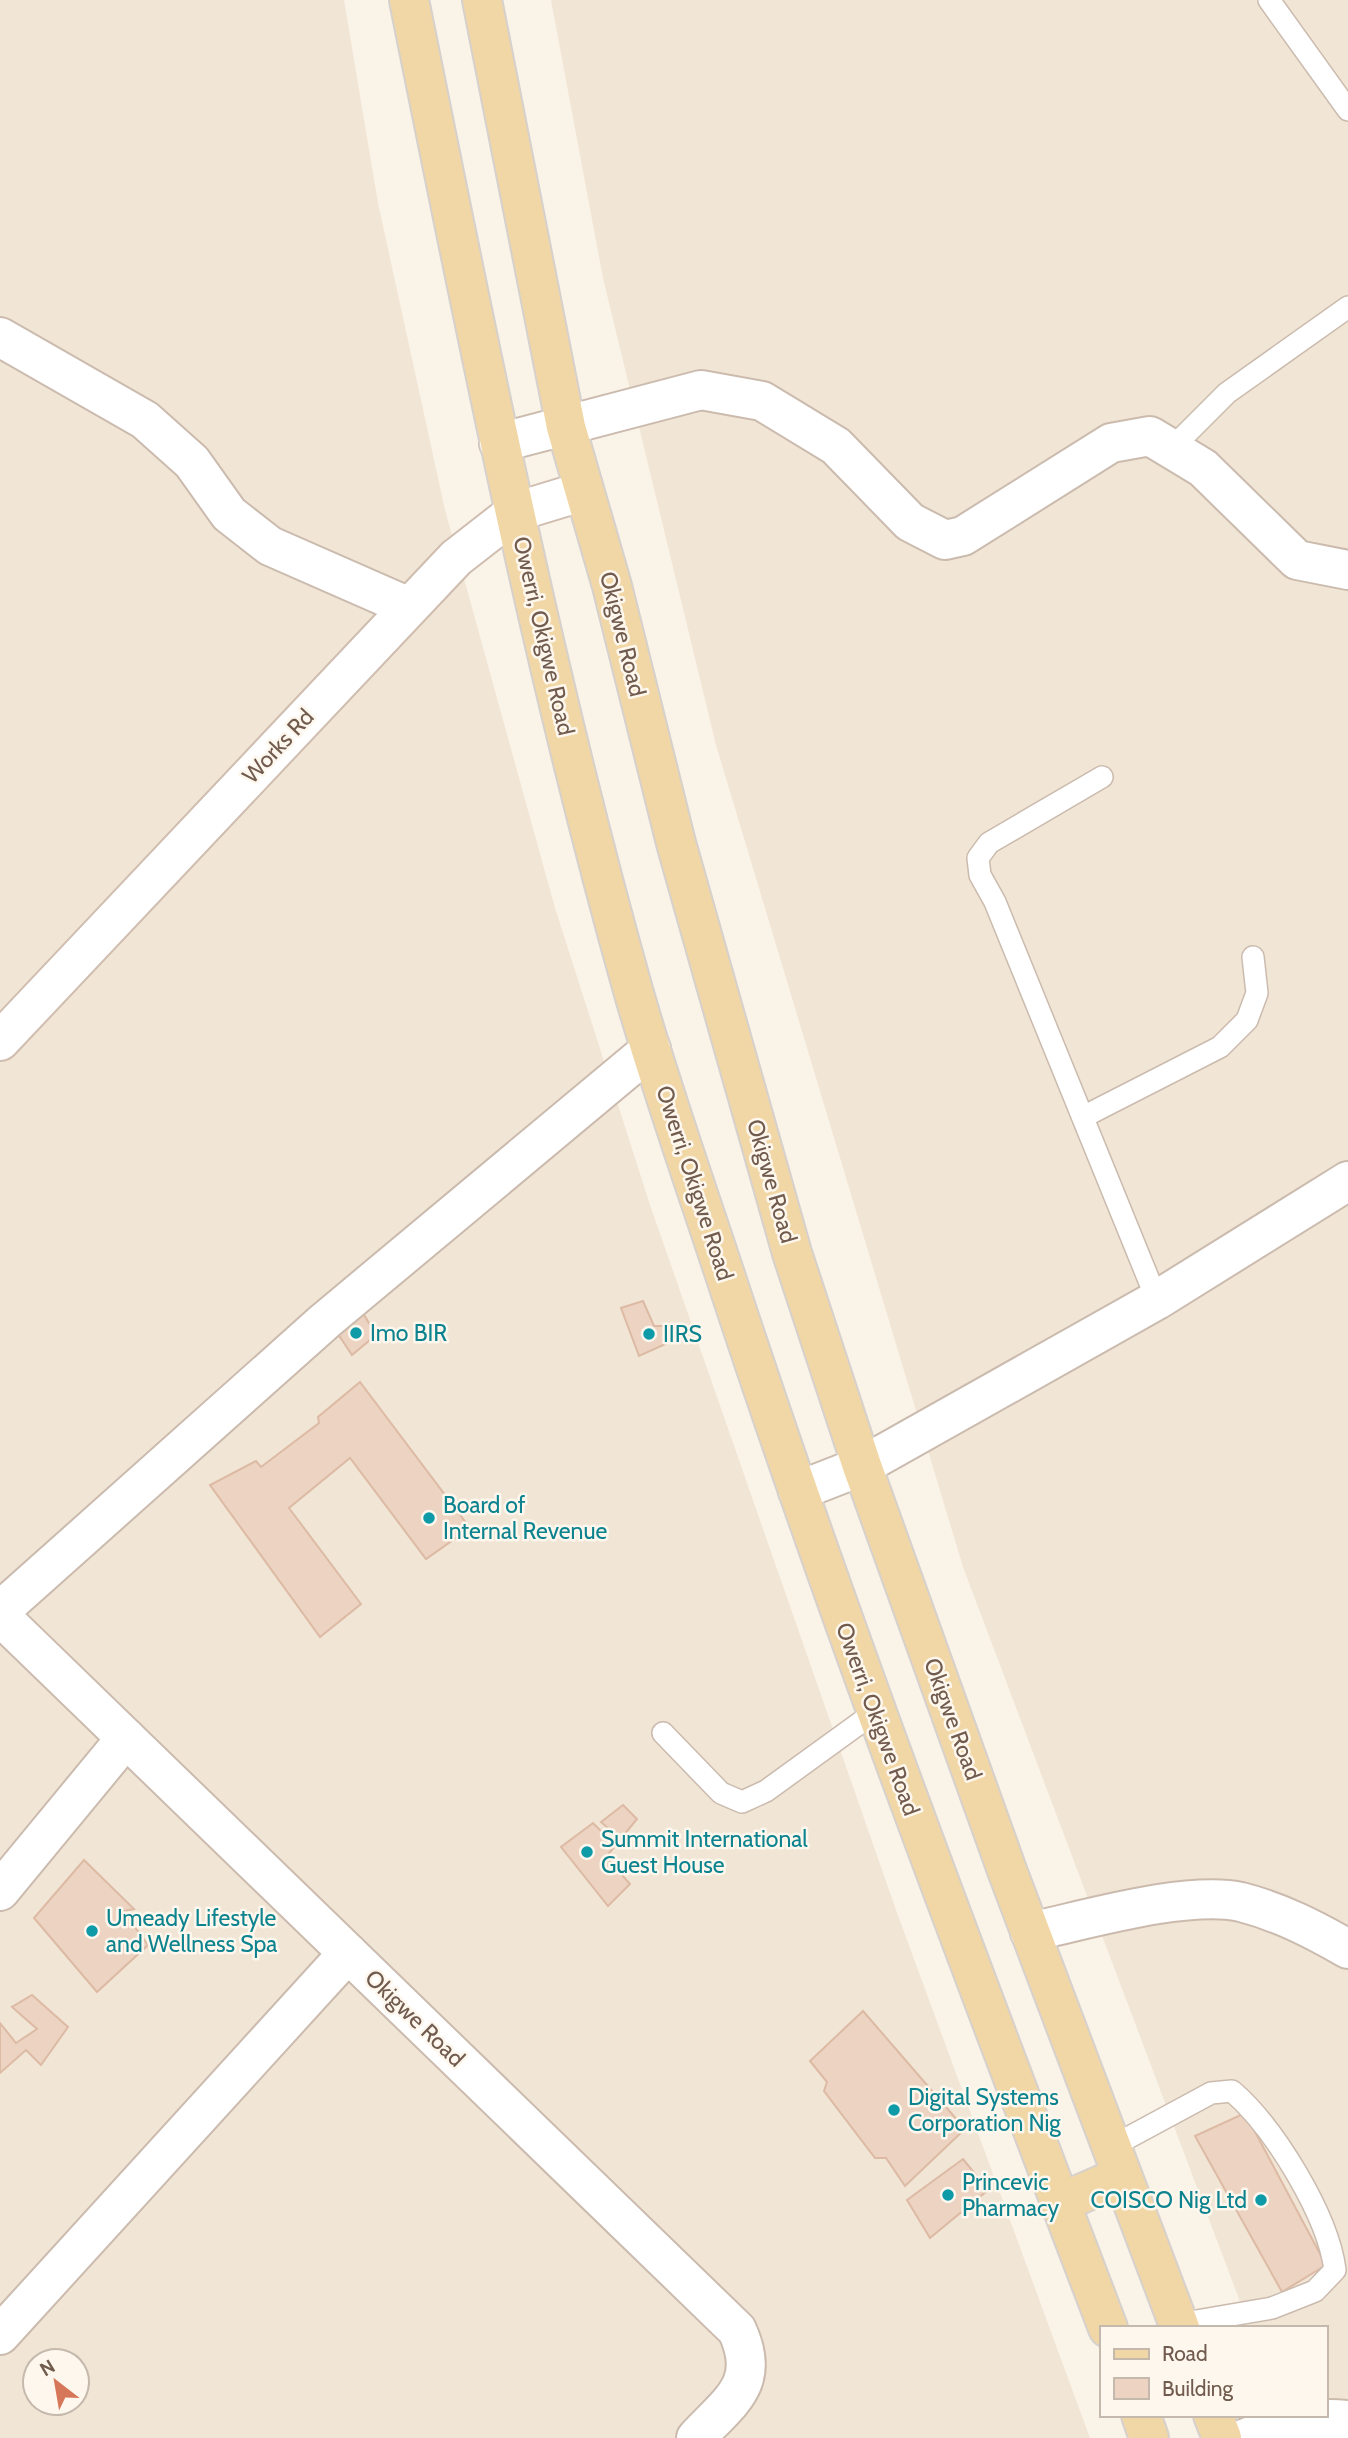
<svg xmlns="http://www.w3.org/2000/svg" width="1348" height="2438" font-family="Cabin,sans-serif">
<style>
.residential{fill:#f1e5d6;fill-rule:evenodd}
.building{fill:#ecd3c2;stroke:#ddbaa4;stroke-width:2}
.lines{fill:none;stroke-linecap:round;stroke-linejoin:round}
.lane-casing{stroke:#cbbbae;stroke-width:24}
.street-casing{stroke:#cbbbae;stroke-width:42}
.secondary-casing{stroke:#cfbdaf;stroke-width:42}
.primary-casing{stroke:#d7d1cd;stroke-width:42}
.lane{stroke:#fff;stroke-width:21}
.street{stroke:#fff;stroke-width:38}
.secondary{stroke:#fff;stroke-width:38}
.primary{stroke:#f1d6a6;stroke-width:38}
.culture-dot{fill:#0f9aa8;stroke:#fdf7ed;stroke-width:2.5}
.labels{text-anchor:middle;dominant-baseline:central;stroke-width:5;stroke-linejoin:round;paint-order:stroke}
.street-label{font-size:23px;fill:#715b4e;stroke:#fdf7ed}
.culture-label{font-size:23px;fill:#0d838f;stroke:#fdf7ed;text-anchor:start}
</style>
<rect width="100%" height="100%" fill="#faf3e7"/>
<g class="residential">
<path d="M0,0H344L378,203L445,510L555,908L650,1205L896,1910L1090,2438H0ZM35,2361H77V2403H35Z"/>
<polygon points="551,0 1348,0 1348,2438 1325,2415 1325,2328 1250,2328 963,1567 716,745 603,278"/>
</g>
<g class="building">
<polygon points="643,1301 654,1326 664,1326 670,1342 639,1356 621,1308"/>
<polygon points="363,1313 376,1335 352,1355 336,1331"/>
<polygon points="360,1382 470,1528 426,1559 350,1458 289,1508 361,1604 320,1637 210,1485 256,1461 261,1467 319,1423 318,1417"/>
<polygon points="623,1805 637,1819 606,1857 630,1884 608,1906 561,1847 593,1823 604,1834 609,1829 601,1822"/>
<polygon points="84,1860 134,1909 123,1911 148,1945 97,1992 34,1918"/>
<polygon points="32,1995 68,2027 41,2065 26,2050 0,2073 0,2023 16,2043 37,2029 12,2007"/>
<polygon points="863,2011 965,2129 905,2186 886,2158 875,2158 824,2091 827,2082 810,2061"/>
<polygon points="1245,2113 1326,2265 1282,2292 1195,2136"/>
<polygon points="963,2159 988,2190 930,2238 907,2200"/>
</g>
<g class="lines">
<g class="lane-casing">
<g id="lane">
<polyline points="1269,0 1348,110"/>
<polyline points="1171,449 1227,393 1348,307"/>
<polyline points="1102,777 989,843 978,858 980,875 995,902 1157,1300"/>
<polyline points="1083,1117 1220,1047 1247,1020 1257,993 1253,957"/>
<polyline points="663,1733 721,1793 742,1802 766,1791 875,1712"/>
<path d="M1111,2147L1211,2093L1232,2091C1274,2127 1328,2215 1335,2270L1315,2291L1272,2308L1179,2324"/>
</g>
</g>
<g class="street-casing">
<g id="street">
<polyline points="0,337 145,420 192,462 229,514 270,546 409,607"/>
<polyline points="499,443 701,390 762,401 836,446 910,522 945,540 963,536 1111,443 1150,436 1203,468 1297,560 1348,570"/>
<polyline points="798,1491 862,1466 1157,1300 1348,1181"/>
<polyline points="0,1611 325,1321 651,1049"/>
<path d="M0,1616L737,2330C762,2384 730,2401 696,2438"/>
<polyline points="0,1891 126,1738"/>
<path d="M1030,1932C1086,1920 1187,1890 1241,1902C1280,1912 1313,1929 1348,1949"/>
<polyline points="0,2335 348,1953"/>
<path d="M1246,2438C1278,2424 1312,2416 1348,2420"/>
</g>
</g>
<g class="secondary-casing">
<polyline id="secondary" points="0,1041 456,558 515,512 584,491"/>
</g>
<g class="primary-casing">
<g id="primary">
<path d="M409,0C476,332 541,664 633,990C662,1092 698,1192 731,1293C846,1642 977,1984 1108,2328"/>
<polyline points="482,0 566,427 612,586 676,843 792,1253 862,1466 1008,1873 1180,2328"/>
<polyline points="1060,2203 1122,2176"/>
<polyline points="1141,2415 1149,2438"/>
<polyline points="1213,2415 1222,2438"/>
</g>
</g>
<use href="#lane" class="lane"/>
<use href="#street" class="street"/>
<use href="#secondary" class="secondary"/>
<use href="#primary" class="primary"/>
</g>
<g class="culture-dot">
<circle cx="356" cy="1333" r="7"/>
<circle cx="649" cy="1334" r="7"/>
<circle cx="429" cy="1518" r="7"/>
<circle cx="587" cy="1852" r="7"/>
<circle cx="92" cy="1931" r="7"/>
<circle cx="894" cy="2110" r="7"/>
<circle cx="948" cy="2195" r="7"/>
<circle cx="1261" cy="2200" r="7"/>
</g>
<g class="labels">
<g class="street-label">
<text transform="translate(623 634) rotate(76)">Okigwe Road</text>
<text transform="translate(544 636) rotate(77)">Owerri, Okigwe Road</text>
<text transform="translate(278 746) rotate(-47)">Works Rd</text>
<text transform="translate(772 1181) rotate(74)">Okigwe Road</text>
<text transform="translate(695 1183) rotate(72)">Owerri, Okigwe Road</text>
<text transform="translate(878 1719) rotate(70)">Owerri, Okigwe Road</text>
<text transform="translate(953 1719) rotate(70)">Okigwe Road</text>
<text transform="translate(415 2018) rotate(44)">Okigwe Road</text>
</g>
<g class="culture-label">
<text x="370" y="1333">Imo BIR</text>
<text x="663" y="1334">IIRS</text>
<text x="443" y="1505">Board of<tspan x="443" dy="26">Internal Revenue</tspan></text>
<text x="601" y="1839">Summit International<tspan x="601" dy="26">Guest House</tspan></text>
<text x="106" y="1918">Umeady Lifestyle<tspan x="106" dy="26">and Wellness Spa</tspan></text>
<text x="908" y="2097">Digital Systems<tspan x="908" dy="26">Corporation Nig</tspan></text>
<text x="962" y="2182">Princevic<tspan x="962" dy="26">Pharmacy</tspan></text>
<text x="1247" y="2200" text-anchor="end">COISCO Nig Ltd</text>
</g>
</g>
<rect x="1100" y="2326" width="228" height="91" fill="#fdf7ed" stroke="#c5b9ad" stroke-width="2"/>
<rect x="1114" y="2349" width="35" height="10" fill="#f1d6a6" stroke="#c5b9ad" stroke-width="2"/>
<text x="1162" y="2361" font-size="21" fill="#715b4e">Road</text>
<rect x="1114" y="2378" width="35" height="21" fill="#ecd3c2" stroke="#c5b9ad" stroke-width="2"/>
<text x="1162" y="2396" font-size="21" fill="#715b4e">Building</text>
<g transform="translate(56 2382) rotate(329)"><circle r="33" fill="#fdf7ed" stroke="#c5b9ad" stroke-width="2"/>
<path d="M0-5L12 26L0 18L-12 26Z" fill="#d77759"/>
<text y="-10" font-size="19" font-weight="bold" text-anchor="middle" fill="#715b4e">N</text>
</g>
</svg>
